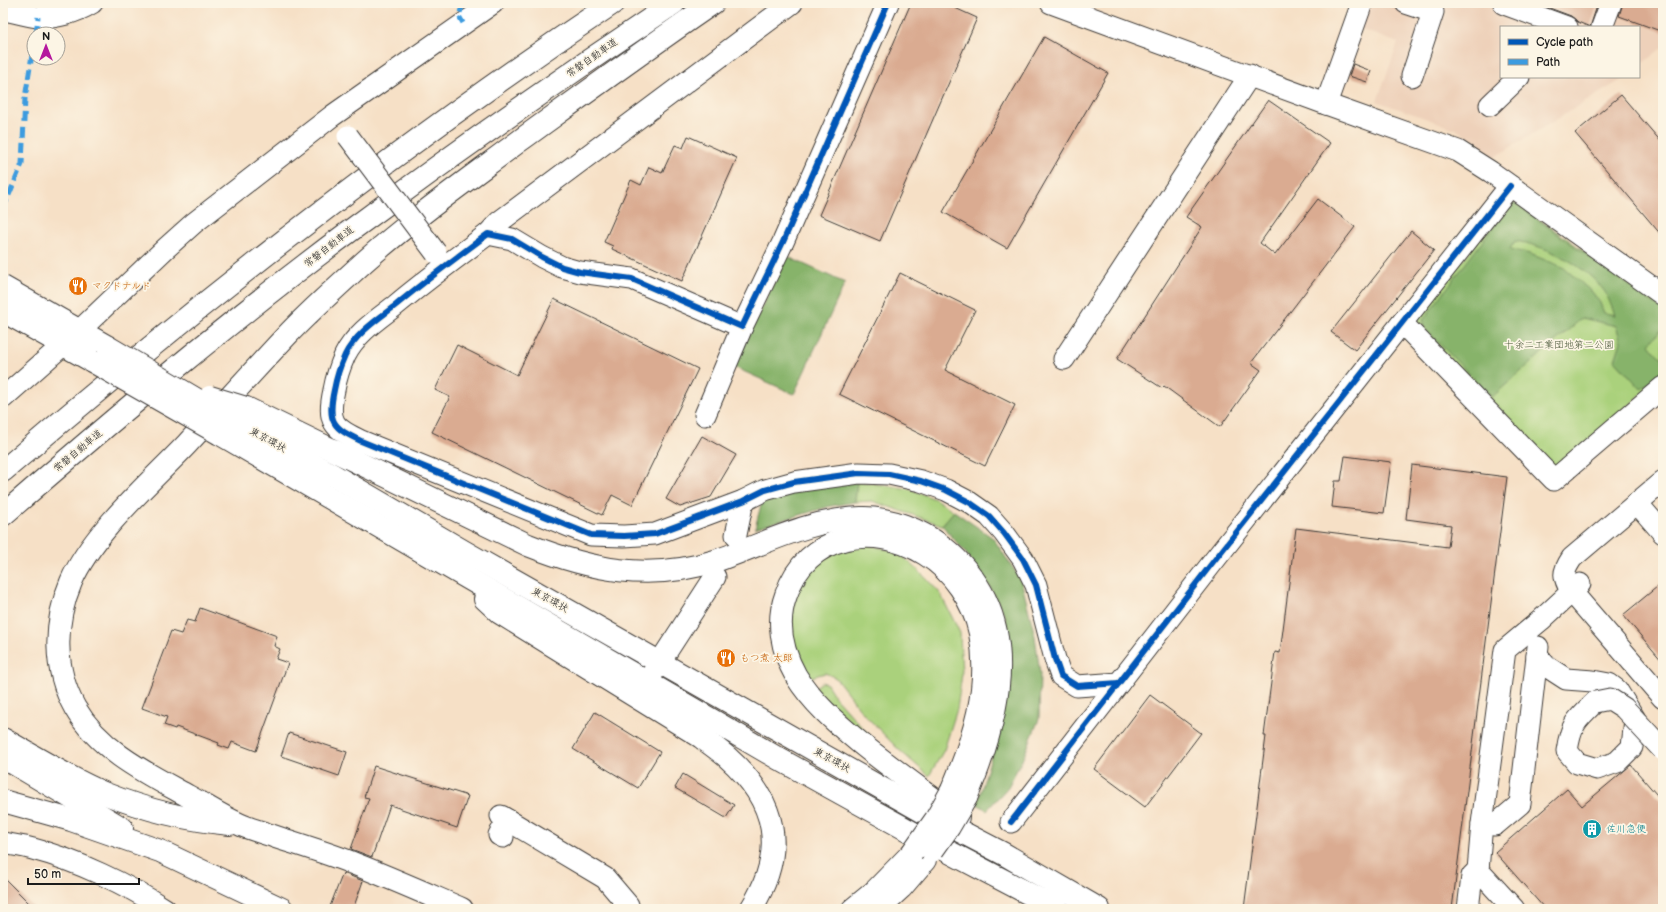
<svg xmlns="http://www.w3.org/2000/svg" width="1666" height="912" font-family="'Balsamiq Sans','Klee One',sans-serif">
<style>
.built{fill:#eed1ba}
.green{fill:#aad17b;stroke:#63764c}
.forest{fill:#87b36b;stroke:#526844;fill-rule:evenodd}
.building{fill:#daab91}
.lines{fill:none;stroke-linecap:round;stroke-linejoin:round}
.minor-casing{stroke:#3d3936;stroke-width:23}
.highway-casing{stroke:#3d3936;stroke-width:24}
.minor{stroke:#fff;stroke-width:21}
.highway{stroke:#fff;stroke-width:22}
.minor-bridge-casing{stroke:#3d3936;stroke-width:23;stroke-linecap:butt}
.highway-bridge-casing{stroke:#3d3936;stroke-width:24;stroke-linecap:butt}
.minor-bridge{stroke:#fff;stroke-width:21}
.highway-bridge{stroke:#fff;stroke-width:22}
.quiet{stroke:#3c9bdf;stroke-width:5;stroke-dasharray:10 5;stroke-linecap:butt}
.cycleway-casing{stroke:#fcf5e5;stroke-width:8}
.cycleway{stroke:#0057b8;stroke-width:6}
.labels{text-anchor:middle;dominant-baseline:central;stroke-width:3.5;stroke-linejoin:round;paint-order:stroke}
.street-label{font-size:10px;fill:#1c1c1c;stroke:#fcf5e5}
.food-label{font-size:10px;fill:#c56008;stroke:#fcf5e5;text-anchor:start}
.park-label{font-size:10px;fill:#4e5b3d;stroke:#fcf5e5}
.culture-label{font-size:10px;fill:#0d838f;stroke:#fcf5e5;text-anchor:start}
</style>
<rect width="100%" height="100%" fill="#fcf5e5"/>
<filter id="ink" filterUnits="userSpaceOnUse"><feTurbulence type="fractalNoise" baseFrequency=".025" numOctaves="2"/><feDisplacementMap in="SourceGraphic" scale="8" xChannelSelector="R" yChannelSelector="G"/><feConvolveMatrix kernelMatrix="1 2 1 2 8 2 1 2 1" color-interpolation-filters="sRGB"/></filter>
<filter id="wash" filterUnits="userSpaceOnUse"><feTurbulence type="fractalNoise" baseFrequency=".012" numOctaves="4" result="noise"/><feDisplacementMap in="SourceGraphic" scale="16" xChannelSelector="R" yChannelSelector="G"/><feGaussianBlur stdDeviation="0.9" result="paint"/><feColorMatrix in="noise" values="0 0 0 0 0 0 0 0 0 0 0 0 0 0 0 0 0 1.4 0 .05"/><feComposite in="paint" operator="in"/></filter>
<g filter="url(#wash)">
<rect width="100%" height="100%" fill="#f6e0c6"/>
<polygon class="built" points="1368,3 1663,3 1663,47 1639,66 1639,27 1501,27 1501,77 1626,77 1490,160 1482,155 1480,143 1453,128 1377,101 1398,43 1360,29"/>
<g class="green">
<polygon points="1514,201 1663,307 1663,376 1558,467 1550,466 1414,321 1508,203"/>
<polygon points="857,481 910,489 935,499 954,511 942,525 872,501 855,502"/>
<polygon points="865,544 898,552 918,570 940,593 960,633 962,674 957,709 944,750 929,776 898,749 863,713 836,678 825,673 808,678 793,652 790,598 809,570 831,552"/>
<polygon points="822,682 827,684 835,697 888,756 814,688"/>
</g>
<g class="forest">
<path d="M1515,203L1663,310V331H1660L1649,344L1658,355L1663,358V371L1641,389L1615,360L1621,342L1616,326L1582,318L1492,397L1424,328L1423,320L1509,206ZM1515,241C1548,246 1585,265 1605,292C1609,299 1612,308 1615,315L1604,313L1600,303L1593,293L1563,267L1530,254L1510,249Z"/>
<polygon points="786,256 845,283 794,394 734,367"/>
<polygon points="857,481 855,502 831,506 755,528 762,501 810,484"/>
<polygon points="954,511 993,538 1021,580 1035,636 1040,673 1039,719 1024,756 1008,787 987,810 977,804 997,737 1011,654 1005,616 989,586 965,552 942,525"/>
</g>
<g id="blocks">
<g class="building">
<polygon points="911,3 944,3 977,18 880,241 819,215"/>
<polygon points="1536,3 1598,3 1590,27 1578,22 1571,16"/>
<polygon points="1623,3 1663,3 1663,32 1619,16"/>
<polygon points="1044,37 1108,73 1007,248 943,212"/>
<polygon points="1353,64 1371,71 1367,82 1349,76"/>
<polygon points="1621,95 1663,144 1663,237 1575,133"/>
<polygon points="1268,100 1330,143 1260,243 1275,255 1318,199 1355,227 1251,363 1261,370 1220,427 1164,386 1162,388 1117,359 1202,227 1186,217"/>
<polygon points="688,136 737,158 682,281 612,249 613,246 604,242 631,180 641,185 649,167 662,173 675,145 683,148"/>
<polygon points="1411,231 1434,250 1355,350 1331,332"/>
<polygon points="900,273 975,310 945,370 1015,405 985,466 839,394"/>
<polygon points="554,299 698,369 632,505 612,495 602,515 432,432 450,397 435,390 457,345 517,375"/>
<polygon points="702,436 736,455 711,497 680,507 666,499"/>
<polygon points="1345,456 1391,462 1384,513 1332,507 1335,481 1341,481"/>
<polygon points="1412,465 1507,477 1452,909 1244,909 1266,736 1264,736 1275,652 1280,653 1296,528 1448,547 1451,525 1406,519"/>
<polygon points="1663,582 1663,662 1623,615"/>
<polygon points="200,608 277,636 274,646 280,649 276,659 288,663 256,751 232,742 229,749 218,745 219,743 176,727 175,729 164,725 167,717 142,708 171,631 181,634 187,620 195,622"/>
<polygon points="1150,695 1201,733 1145,807 1094,769"/>
<polygon points="595,712 660,752 638,788 573,749"/>
<polygon points="289,733 347,752 339,776 281,756"/>
<polygon points="1631,765 1663,802 1663,909 1545,909 1495,852 1567,789 1582,806"/>
<polygon points="374,766 468,796 457,828 390,805 372,857 351,849 369,798 364,797"/>
<polygon points="683,774 734,805 726,818 675,788"/>
<polygon points="343,873 363,881 353,909 329,909"/>
<polygon points="3,877 35,909 3,909"/>
</g>
</g>
</g>
<g filter="url(#ink)">
<use href="#blocks" fill-opacity="0" stroke="#3d3936" stroke-width="1"/>
<g class="lines">
<g class="minor-casing">
<g id="minor">
<path d="M888,3L783,242L742,327L632,279L580,272L562,267L542,257L512,239L488,234C457,257 426,280 396,305C378,319 355,334 345,355C340,366 336,379 334,390C327,422 333,428 361,441L591,535L624,536L655,534L743,501L765,490L794,482L859,473L889,474L921,481L946,490L969,502L989,516L1004,533L1023,559L1036,585L1055,659L1061,676L1077,686L1119,683"/>
<polyline points="1051,3 1326,104 1458,151 1491,172 1663,295"/>
<polyline points="1406,3 1433,12 1412,76"/>
<polyline points="1504,3 1504,4 1567,27"/>
<path d="M3,10C14,12 26,15 37,17C56,19 77,12 92,3"/>
<polyline points="1602,27 1611,3"/>
<polyline points="1326,104 1362,3"/>
<polyline points="1490,105 1519,77"/>
<polyline points="488,234 499,222 792,3"/>
<polyline points="1402,323 1554,480 1663,387"/>
<polyline points="1064,359 1250,75"/>
<polyline points="3,398 80,330 165,249 194,223 332,116 493,3"/>
<polyline points="705,415 742,327"/>
<path d="M1663,481L1572,558C1562,573 1563,576 1571,591L1663,698"/>
<polyline points="1637,503 1663,533"/>
<polyline points="736,535 743,501"/>
<path d="M1537,656L1546,666L1566,679L1593,681L1609,684L1617,690L1635,719L1632,747L1617,762L1597,769L1577,763L1567,751C1571,724 1576,720 1595,702"/>
<polyline points="647,682 715,577"/>
<polyline points="501,816 605,878 628,905 629,909"/>
<polyline points="1011,822 1213,562 1510,186"/>
<polyline points="1482,824 1495,825 1520,804 1538,647"/>
<polyline points="503,837 499,835 508,820"/>
<path d="M3,843C13,845 24,846 33,849C76,860 128,885 165,909"/>
<polyline points="1468,909 1472,876 1478,870"/>
<polyline points="1514,909 1478,870 1482,824 1505,650 1541,620 1580,584"/>
</g>
</g>
<g class="highway-casing">
<g id="highway">
<polyline points="3,287 108,347"/>
<polyline points="3,311 92,361"/>
<path d="M246,408L528,545C591,570 648,582 715,561C763,545 809,519 861,518C890,517 921,530 943,547C1026,614 1002,713 966,798"/>
<polyline points="233,421 333,475 465,552 927,814 1004,854 1099,909"/>
<polyline points="220,434 779,759 913,833 1058,909"/>
<path d="M3,471C197,304 400,145 613,3"/>
<path d="M3,515C117,416 233,318 354,228C459,150 566,75 674,3"/>
<path d="M485,599L500,613L701,737C709,743 719,750 727,757C778,802 787,851 751,909"/>
<path d="M3,739C37,758 70,779 106,794C146,810 187,820 230,824"/>
<polyline points="3,757 122,828"/>
<path d="M952,790C973,740 991,687 980,633C973,601 953,571 925,554C874,522 806,534 786,595C776,622 782,651 796,676C812,702 835,722 859,742C891,768 925,792 958,817"/>
<polyline points="3,801 71,820 160,851 282,909"/>
<path d="M462,909C427,894 391,878 355,864C328,853 300,845 273,836C262,832 249,829 239,824C221,816 205,805 188,796C146,773 100,751 75,708C53,669 54,622 71,582C92,533 150,483 187,444C221,407 255,369 290,332C313,308 339,285 364,262C412,219 466,181 518,142C583,95 647,48 713,3"/>
<polyline points="853,909 875,891 912,853"/>
<polyline points="878,909 901,888 925,860"/>
</g>
</g>
<use href="#minor" class="minor"/>
<use href="#highway" class="highway"/>
<g class="minor-bridge-casing">
<g id="minor-bridge">
<polyline points="348,136 436,253"/>
<polyline points="1595,702 1610,699 1624,708 1663,750"/>
</g>
</g>
<g class="highway-bridge-casing">
<g id="highway-bridge">
<polyline points="108,347 233,421"/>
<polyline points="92,361 220,434"/>
<polyline points="210,397 246,408"/>
<polyline points="932,851 949,827 966,798"/>
<polyline points="912,853 936,819 952,790"/>
</g>
</g>
<use href="#minor-bridge" class="minor-bridge"/>
<use href="#highway-bridge" class="highway-bridge"/>
<g class="quiet">
<polyline points="463,3 459,16 463,23"/>
<polyline points="36,34 38,17"/>
<polyline points="3,209 22,164 25,98 34,43"/>
</g>
<g class="cycleway-casing">
<g id="cycleway">
<path d="M888,3L783,242L742,327L632,279L580,272L562,267L542,257L512,239L488,234C457,257 426,280 396,305C378,319 355,334 345,355C340,366 336,379 334,390C327,422 333,428 361,441L591,535L624,536L655,534L743,501L765,490L794,482L859,473L889,474L921,481L946,490L969,502L989,516L1004,533L1023,559L1036,585L1055,659L1061,676L1077,686L1119,683"/>
<polyline points="1011,822 1213,562 1510,186"/>
</g>
</g>
<use href="#cycleway" class="cycleway"/>
</g>
</g>
<defs>
<g id="restaurant-disc" transform="scale(1)"><circle r="9.5" fill="#e8710a" stroke="#fcf5e5"/><path d="M-5-6h1v4h1v-4h1v4h1v-4h1v5L-1.5 .5V6h-2V.5L-5-1ZM5-6V6H3V1.5H1.5Q1.5-4 5-6Z" fill="#fff"/></g>
<g id="building-disc" transform="scale(1)"><circle r="9.5" fill="#0f9aa8" stroke="#fcf5e5"/><path d="M-4-6H4V6H1V3H-1V6H-4ZM-2.5-4.3h1.7v1.8h-1.7ZM.8-4.3h1.7v1.8H.8ZM-2.5-1h1.7V.8h-1.7ZM.8-1h1.7V.8H.8Z" fill="#fff"/></g>
</defs>
<g fill-rule="evenodd">
<use href="#restaurant-disc" x="78" y="286"/>
<use href="#restaurant-disc" x="726" y="658"/>
<use href="#building-disc" x="1592" y="829"/>
</g>
<g class="labels">
<g class="street-label">
<text transform="translate(592 58) rotate(-35)">常磐自動車道</text>
<text transform="translate(329 247) rotate(-38)">常磐自動車道</text>
<text transform="translate(268 440) rotate(29)">東京環状</text>
<text transform="translate(78 451) rotate(-40)">常磐自動車道</text>
<text transform="translate(550 600) rotate(29)">東京環状</text>
<text transform="translate(832 760) rotate(29)">東京環状</text>
</g>
<g class="food-label">
<text x="92" y="286">マクドナルド</text>
<text x="740" y="658">もつ煮 太郎</text>
</g>
<g class="park-label">
<text x="1559" y="345">十余二工業団地第二公園</text>
</g>
<g class="culture-label">
<text x="1606" y="829">佐川急便</text>
</g>
</g>
<rect width="1666" height="912" fill="none" stroke="#fcf5e5" stroke-width="16"/>
<rect x="1500" y="26" width="140" height="52" fill="#fcf5e5" stroke="#a29e95"/>
<rect x="1508" y="39" width="20" height="6" fill="#0057b8" stroke="#a29e95"/>
<text x="1536" y="46" font-size="12" fill="#1c1c1c">Cycle path</text>
<rect x="1508" y="59" width="20" height="6" fill="#3c9bdf" stroke="#a29e95"/>
<text x="1536" y="66" font-size="12" fill="#1c1c1c">Path</text>
<g transform="translate(46 46)"><circle r="19" fill="#fcf5e5" stroke="#a29e95"/>
<path d="M0-3L7 15L0 10L-7 15Z" fill="#b5179e"/>
<text y="-6" font-size="11" font-weight="bold" text-anchor="middle" fill="#1c1c1c">N</text>
</g>
<path d="M28 878v6h111v-6" fill="none" stroke="#1c1c1c" stroke-width="2"/>
<text x="34" y="878" font-size="12" fill="#1c1c1c" stroke="#fcf5e5" stroke-width="3" paint-order="stroke">50 m</text>
</svg>
